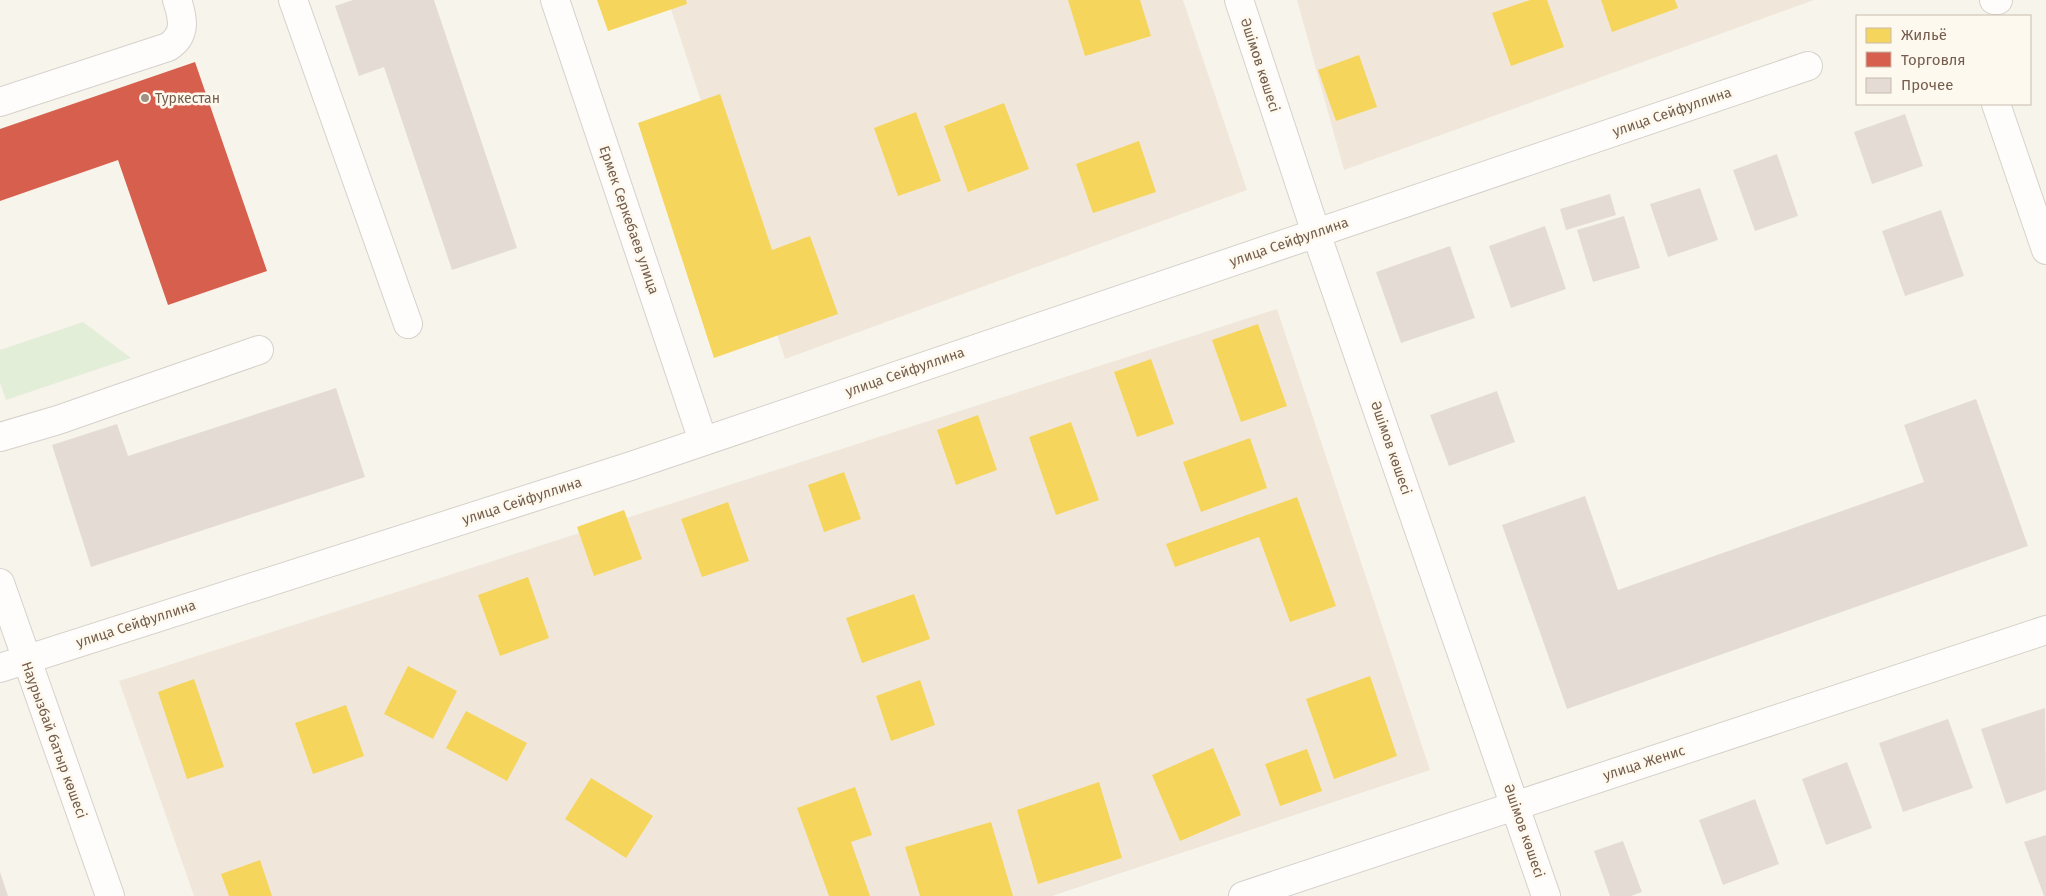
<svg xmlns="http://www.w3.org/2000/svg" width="2046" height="896" font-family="'Fira Sans',sans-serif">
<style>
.residential{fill:#f0e7da}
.green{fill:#e3eed8}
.homes{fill:#f6d55c}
.shops{fill:#d6604d}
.building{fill:#e4dcd4}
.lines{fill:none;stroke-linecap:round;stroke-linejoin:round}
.minor-casing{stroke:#d6d1ca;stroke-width:30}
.minor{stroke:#fefdfc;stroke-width:28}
.poi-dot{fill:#a29285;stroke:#fef9ee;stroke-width:2}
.labels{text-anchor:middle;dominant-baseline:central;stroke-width:5;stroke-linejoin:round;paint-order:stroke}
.street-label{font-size:14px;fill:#745d4d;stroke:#fef9ee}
.poi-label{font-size:14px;fill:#745d4d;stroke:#fef9ee;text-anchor:start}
</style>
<rect width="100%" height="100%" fill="#f7f4ec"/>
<g class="residential">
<polygon points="668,0 1183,0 1247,190 785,359"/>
<polygon points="1297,0 1814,0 1344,170"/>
<polygon points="1277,309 1430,770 1052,896 194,896 119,681"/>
</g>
<polygon class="green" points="83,322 131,358 6,400 0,383 0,350"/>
<g class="homes">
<polygon points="597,0 686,0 687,4 608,31"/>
<polygon points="1068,0 1140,0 1151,36 1085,56"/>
<polygon points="1530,0 1547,0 1564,47 1511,66 1492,13"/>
<polygon points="1601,0 1675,0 1678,8 1612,32"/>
<polygon points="1359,55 1377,107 1336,121 1318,70"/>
<polygon points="720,94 772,250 810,236 838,314 714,358 638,123"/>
<polygon points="1004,103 1029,169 968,192 944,126"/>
<polygon points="916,112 941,181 898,196 874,128"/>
<polygon points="1139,141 1156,192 1093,213 1076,164"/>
<polygon points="1258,324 1287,406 1241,422 1212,340"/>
<polygon points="1151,359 1174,424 1137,437 1114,372"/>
<polygon points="978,415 997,470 956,485 937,430"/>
<polygon points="1071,422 1099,500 1056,515 1029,437"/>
<polygon points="1250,438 1267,488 1201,512 1183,462"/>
<polygon points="844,472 861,519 824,532 808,485"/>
<polygon points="1297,497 1336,606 1290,622 1259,537 1175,567 1166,544"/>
<polygon points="728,502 749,561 702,577 681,519"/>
<polygon points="624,510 642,559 594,576 577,527"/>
<polygon points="528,577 549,638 500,656 478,595"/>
<polygon points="914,594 930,639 862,663 846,618"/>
<polygon points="408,666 457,691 433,739 384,714"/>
<polygon points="1370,676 1397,756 1334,779 1306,699"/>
<polygon points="194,679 224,767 187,779 158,692"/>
<polygon points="920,680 935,725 891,741 876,696"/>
<polygon points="346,705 364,756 313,774 295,723"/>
<polygon points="466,711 527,743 507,781 446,748"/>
<polygon points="1213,748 1241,815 1180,841 1152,775"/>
<polygon points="1307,749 1322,791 1280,806 1265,764"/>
<polygon points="591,778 653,816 626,858 565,819"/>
<polygon points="1099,782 1122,858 1038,884 1017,810"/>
<polygon points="855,787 872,835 851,842 870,896 829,896 797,808"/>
<polygon points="991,822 1013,896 920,896 905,847"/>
<polygon points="260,860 272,896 229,896 221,874"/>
</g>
<polygon class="shops" points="195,62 267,271 168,305 118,160 0,201 0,129"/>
<g class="building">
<polygon points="353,0 434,0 517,248 452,270 384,67 359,76 335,6"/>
<polygon points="1905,114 1923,166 1872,184 1854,132"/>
<polygon points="1777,154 1798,216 1755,231 1733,170"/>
<polygon points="1700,188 1718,240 1668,257 1650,204"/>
<polygon points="1610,194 1616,215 1566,230 1560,209"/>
<polygon points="1941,210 1964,276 1905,296 1882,231"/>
<polygon points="1624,216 1640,268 1593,282 1577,230"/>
<polygon points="1545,226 1566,289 1511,308 1489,246"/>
<polygon points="1450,246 1475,318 1401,343 1376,272"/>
<polygon points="336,388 365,477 91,567 52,445 117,424 128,456"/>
<polygon points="1497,391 1515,442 1449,466 1430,415"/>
<polygon points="1976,399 2028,546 1567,709 1502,525 1585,496 1618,590 1924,482 1904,425"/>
<polygon points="2045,708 2046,790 2006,804 1981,729"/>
<polygon points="1948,719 1973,788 1903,812 1879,743"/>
<polygon points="1847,762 1872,828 1826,845 1802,779"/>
<polygon points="1755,799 1779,864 1723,885 1699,820"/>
<polygon points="2046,835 2046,896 2044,896 2024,842"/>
<polygon points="1623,841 1642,892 1631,896 1610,896 1594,851"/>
<polygon points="0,872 8,896 0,896"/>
</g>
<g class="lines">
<g class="minor-casing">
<g id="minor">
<polyline points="293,0 408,324"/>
<polyline points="555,0 703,441"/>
<polyline points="1239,0 1316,233 1546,896"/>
<polyline points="1994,0 1998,0"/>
<path d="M0,102L168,47C187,35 183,18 177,0"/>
<polyline points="1996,104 2046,250"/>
<polyline points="0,437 58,420 259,350"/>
<polyline points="0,583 110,896"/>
<polyline points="0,668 631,466 1808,66"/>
<polyline points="1243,896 2046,630"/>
</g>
</g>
<use href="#minor" class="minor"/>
</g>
<circle class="poi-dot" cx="145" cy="98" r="5"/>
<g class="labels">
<g class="street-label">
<text transform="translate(1260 65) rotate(72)">Әшімов көшесі</text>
<text transform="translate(1672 112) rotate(-19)">улица Сейфуллина</text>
<text transform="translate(629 220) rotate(71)">Ермек Серкебаев улица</text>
<text transform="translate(1289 242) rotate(-19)">улица Сейфуллина</text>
<text transform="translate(905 372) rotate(-19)">улица Сейфуллина</text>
<text transform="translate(1391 448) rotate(71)">Әшімов көшесі</text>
<text transform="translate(522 501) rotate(-18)">улица Сейфуллина</text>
<text transform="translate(136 624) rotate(-18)">улица Сейфуллина</text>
<text transform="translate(54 740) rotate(70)">Наурызбай батыр көшесі</text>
<text transform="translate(1644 763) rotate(-18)">улица Женис</text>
<text transform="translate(1524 831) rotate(71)">Әшімов көшесі</text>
</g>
<g class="poi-label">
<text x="155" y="98">Туркестан</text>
</g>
</g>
<rect x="1856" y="15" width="175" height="90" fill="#fef9ee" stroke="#c7bbae"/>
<rect x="1866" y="28" width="25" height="15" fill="#f6d55c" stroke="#c7bbae"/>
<text x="1901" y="40" font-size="15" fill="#745d4d">Жильё</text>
<rect x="1866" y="52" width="25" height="15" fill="#d6604d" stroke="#c7bbae"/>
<text x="1901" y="65" font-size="15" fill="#745d4d">Торговля</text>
<rect x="1866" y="78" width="25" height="15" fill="#e4dcd4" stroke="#c7bbae"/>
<text x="1901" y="90" font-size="15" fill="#745d4d">Прочее</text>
</svg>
